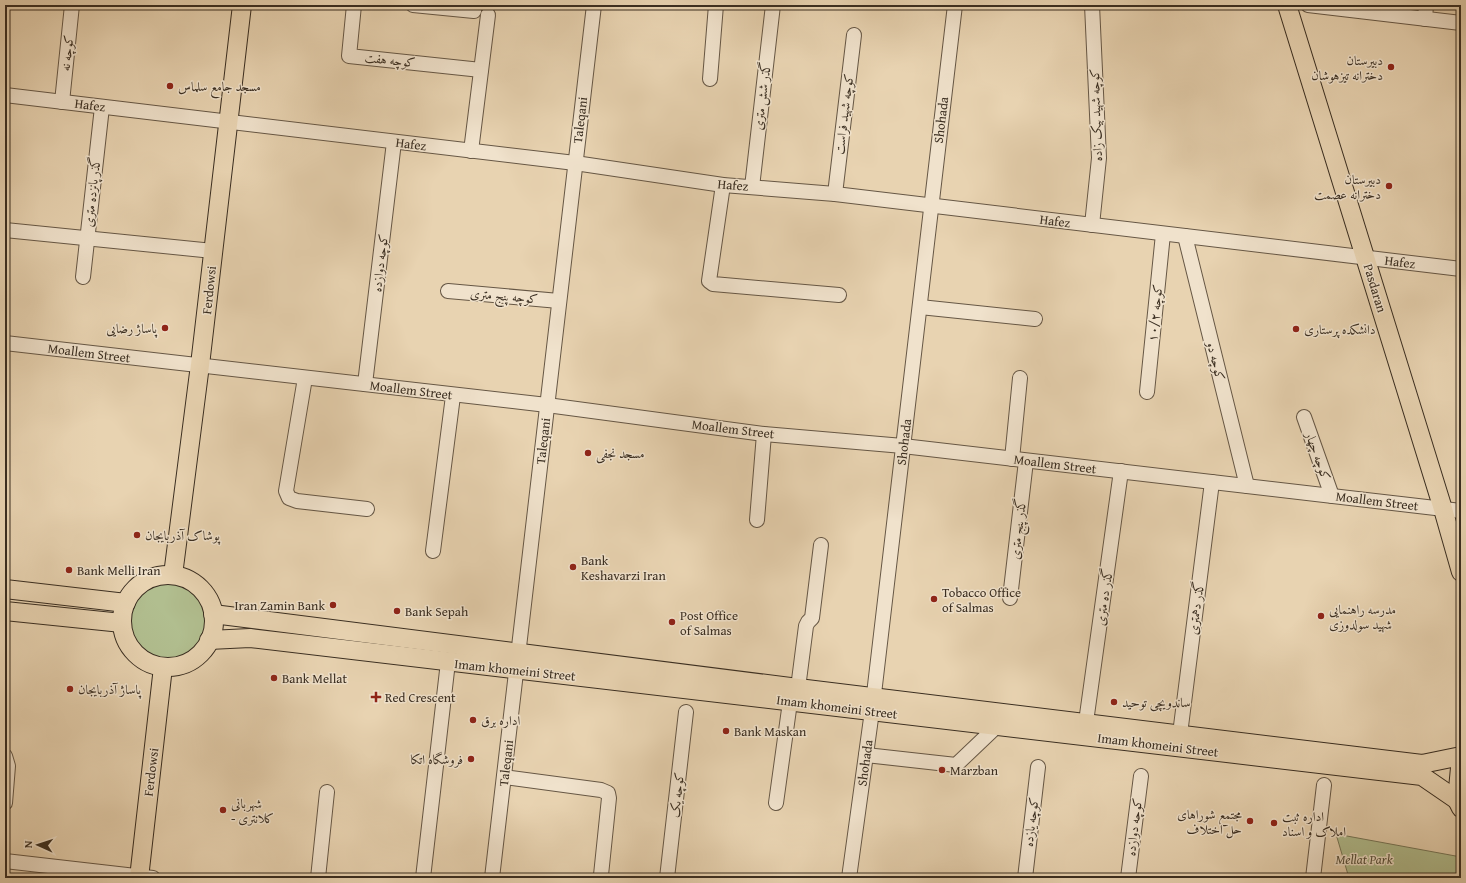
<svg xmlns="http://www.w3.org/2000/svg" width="1466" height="883" font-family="'Gentium Book Plus',Amiri,serif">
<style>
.green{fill:#b1be8f;stroke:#767658}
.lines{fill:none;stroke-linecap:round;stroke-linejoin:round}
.minor-casing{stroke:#665745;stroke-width:16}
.major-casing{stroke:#3a2e21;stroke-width:20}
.minor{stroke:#f0e2cc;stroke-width:14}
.major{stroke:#e8d3b1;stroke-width:18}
.poi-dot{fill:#8f2418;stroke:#f0e2cc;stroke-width:1.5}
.labels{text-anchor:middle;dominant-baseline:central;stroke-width:3;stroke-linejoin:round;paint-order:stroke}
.street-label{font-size:13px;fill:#3a2e21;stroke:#f0e2cc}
.poi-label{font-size:13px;fill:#3a2e21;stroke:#f0e2cc;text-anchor:start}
.park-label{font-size:13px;font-style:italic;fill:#524b37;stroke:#f0e2cc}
</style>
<rect width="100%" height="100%" fill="#e8d3b1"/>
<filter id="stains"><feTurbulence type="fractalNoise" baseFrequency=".005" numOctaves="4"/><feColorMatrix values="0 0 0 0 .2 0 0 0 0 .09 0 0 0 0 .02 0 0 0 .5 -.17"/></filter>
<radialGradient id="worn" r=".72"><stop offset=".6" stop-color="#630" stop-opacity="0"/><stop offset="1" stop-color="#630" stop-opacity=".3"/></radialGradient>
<g class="green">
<circle cx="167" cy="621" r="39"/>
<polygon points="1336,834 1461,857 1461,878 1349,878"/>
</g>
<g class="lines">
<g class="minor-casing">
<g id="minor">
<polyline points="354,5 349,56 481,70"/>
<polyline points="413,5 474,11"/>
<polyline points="1092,5 1099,158 1092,225"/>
<polyline points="1308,5 1461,23"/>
<polyline points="1425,19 1426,5"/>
<polyline points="710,79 716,5"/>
<polyline points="5,95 575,163 723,185 835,194 1461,269"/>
<polyline points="62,102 72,5"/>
<polyline points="471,151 488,15"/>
<polyline points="723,185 709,281 713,284 839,295"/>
<polyline points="752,187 773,5"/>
<polyline points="835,194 854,35"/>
<polyline points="5,230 213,251"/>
<polyline points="1185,236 1247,486"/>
<polyline points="83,277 102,107"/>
<polyline points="448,291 559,301"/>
<polyline points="920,307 1035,319"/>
<polyline points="5,343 547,405 764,434 903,446 1461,511"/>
<polyline points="305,378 286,491 289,498 297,501 367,509"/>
<polyline points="365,384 394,142"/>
<polyline points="1147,392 1163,234"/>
<polyline points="1304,417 1332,496"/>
<polyline points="1012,459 1020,378"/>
<polyline points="757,520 764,434"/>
<polyline points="433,551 453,396"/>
<polyline points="1010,598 1026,461"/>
<polyline points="798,688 806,626 808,622 812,618 821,545"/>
<polyline points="1086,722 1121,471"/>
<polyline points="1180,734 1212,482"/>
<polyline points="866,755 956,765 997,726"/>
<polyline points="5,756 8,766 5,803"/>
<polyline points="504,777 601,790 608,793 609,798 601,875"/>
<polyline points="776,803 790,702"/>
<polyline points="5,861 153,878"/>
<polyline points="318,878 327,792"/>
<polyline points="423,878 448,662"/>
<polyline points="492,878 594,5"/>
<polyline points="667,878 686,712"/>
<polyline points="849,878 872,711 955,5"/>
<polyline points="1025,878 1038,767"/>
<polyline points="1128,878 1141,776"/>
<polyline points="1313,878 1324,785"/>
</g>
</g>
<g class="major-casing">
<g id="major">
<polyline points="1287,5 1443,509 1461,572"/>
<polyline points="173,575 200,365 242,5"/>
<circle cx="168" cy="621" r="46"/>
<polyline points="5,589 126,603"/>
<polyline points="5,611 122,623"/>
<polyline points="213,614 798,688 1422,764 1461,756"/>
<polyline points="209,640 250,638 1422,776 1457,800"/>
<polyline points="1461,757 1457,800 1461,808"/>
<polyline points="139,878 163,667"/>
</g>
</g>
<use href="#minor" class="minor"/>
<use href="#major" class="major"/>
</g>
<g class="poi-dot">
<circle cx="1391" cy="67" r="4"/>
<circle cx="170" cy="86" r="4"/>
<circle cx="1389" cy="186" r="4"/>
<circle cx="165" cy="328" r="4"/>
<circle cx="1296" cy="329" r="4"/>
<circle cx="588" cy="453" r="4"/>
<circle cx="137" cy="535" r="4"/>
<circle cx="573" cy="567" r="4"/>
<circle cx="69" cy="570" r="4"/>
<circle cx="934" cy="599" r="4"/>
<circle cx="333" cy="605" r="4"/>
<circle cx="397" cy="611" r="4"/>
<circle cx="1321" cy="616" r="4"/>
<circle cx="672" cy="622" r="4"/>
<circle cx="274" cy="678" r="4"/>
<circle cx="70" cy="689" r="4"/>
<path d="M374 691h4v4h4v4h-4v4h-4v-4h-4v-4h4z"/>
<circle cx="1114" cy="702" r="4"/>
<circle cx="473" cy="720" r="4"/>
<circle cx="726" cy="731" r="4"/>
<circle cx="471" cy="759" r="4"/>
<circle cx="942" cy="770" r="4"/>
<circle cx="223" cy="810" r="4"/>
<circle cx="1250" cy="821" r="4"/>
<circle cx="1274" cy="823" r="4"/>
</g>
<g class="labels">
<g class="street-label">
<text transform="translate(67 53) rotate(-84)">کوچه نه</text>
<text transform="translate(390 60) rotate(6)">کوچه هفت</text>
<text transform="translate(762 96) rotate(-83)">گذر شش متری</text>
<text transform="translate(90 105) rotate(7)">Hafez</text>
<text transform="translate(844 114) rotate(-83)">کوچه شهید فراست</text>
<text transform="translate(1096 115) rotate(-92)">کوچه شهید بیک زاده</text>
<text transform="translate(580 120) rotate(-83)">Taleqani</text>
<text transform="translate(941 120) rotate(-83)">Shohada</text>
<text transform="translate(411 144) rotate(7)">Hafez</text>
<text transform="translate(733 185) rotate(5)">Hafez</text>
<text transform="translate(92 192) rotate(-84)">گذر پانزده متری</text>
<text transform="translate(1055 221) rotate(7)">Hafez</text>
<text transform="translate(1400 262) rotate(7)">Hafez</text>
<text transform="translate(380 263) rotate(-83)">کوچه دوازده</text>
<text transform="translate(1375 288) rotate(73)">Pasdaran</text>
<text transform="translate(209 290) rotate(-84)">Ferdowsi</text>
<text transform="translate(504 296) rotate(5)">کوچه پنج متری</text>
<text transform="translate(1155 313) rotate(-84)">کوچه ۱۰/۲</text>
<text transform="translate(89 353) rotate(7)">Moallem Street</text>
<text transform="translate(1216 361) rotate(76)">کوچه دو</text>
<text transform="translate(411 390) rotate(7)">Moallem Street</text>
<text transform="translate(733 429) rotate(7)">Moallem Street</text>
<text transform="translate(543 441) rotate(-83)">Taleqani</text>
<text transform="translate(904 442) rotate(-83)">Shohada</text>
<text transform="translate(1318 456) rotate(70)">کوچه چهار</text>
<text transform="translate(1055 464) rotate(7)">Moallem Street</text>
<text transform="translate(1377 501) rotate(7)">Moallem Street</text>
<text transform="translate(1018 529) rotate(-84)">گذر پنج متری</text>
<text transform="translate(1104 597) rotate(-82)">گذر ده متری</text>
<text transform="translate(1196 608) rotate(-83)">گذر دهمتری</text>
<text transform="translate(515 670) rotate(6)">Imam khomeini Street</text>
<text transform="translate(837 707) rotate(7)">Imam khomeini Street</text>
<text transform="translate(1158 745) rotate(7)">Imam khomeini Street</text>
<text transform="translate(506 763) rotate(-83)">Taleqani</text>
<text transform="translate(865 763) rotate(-82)">Shohada</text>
<text transform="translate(151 772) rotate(-83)">Ferdowsi</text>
<text transform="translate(677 795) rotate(-84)">کوچه یک</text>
<text transform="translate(1031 822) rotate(-83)">کوچه یازده</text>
<text transform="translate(1134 827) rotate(-83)">کوچه دوازده</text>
</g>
<g class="poi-label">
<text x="1383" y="60" text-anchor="end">دبیرستان<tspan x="1383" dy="15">دخترانه تیزهوشان</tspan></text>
<text x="178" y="86">مسجد جامع سلماس</text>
<text x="1381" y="179" text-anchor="end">دبیرستان<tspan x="1381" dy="15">دخترانه عصمت</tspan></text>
<text x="157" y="328" text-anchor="end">پاساژ رضایی</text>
<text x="1304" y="329">دانشکده پرستاری</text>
<text x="596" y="453">مسجد نجفی</text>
<text x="145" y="535">پوشاک آذربایجان</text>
<text x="581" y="560">Bank<tspan x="581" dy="15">Keshavarzi Iran</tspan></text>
<text x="77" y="570">Bank Melli Iran</text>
<text x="942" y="592">Tobacco Office<tspan x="942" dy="15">of Salmas</tspan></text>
<text x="325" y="605" text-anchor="end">Iran Zamin Bank</text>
<text x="1329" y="609">مدرسه راهنمایی<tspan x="1329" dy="15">شهید سولدوزی</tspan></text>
<text x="405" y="611">Bank Sepah</text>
<text x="680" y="615">Post Office<tspan x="680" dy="15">of Salmas</tspan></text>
<text x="282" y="678">Bank Mellat</text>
<text x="78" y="689">پاساژ آذربایجان</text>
<text x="385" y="697">Red Crescent</text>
<text x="1122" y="702">ساندویچی توحید</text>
<text x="481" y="720">اداره برق</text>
<text x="734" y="731">Bank Maskan</text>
<text x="463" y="759" text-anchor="end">فروشگاه اتکا</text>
<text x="950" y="770">Marzban</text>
<text x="231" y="803">شهربانی<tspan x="231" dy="15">- کلانتری</tspan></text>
<text x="1242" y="814" text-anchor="end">مجتمع شوراهای<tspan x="1242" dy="15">حل اختلاف</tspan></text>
<text x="1282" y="816">اداره ثبت<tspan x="1282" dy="15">املاک و اسناد</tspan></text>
</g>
<g class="park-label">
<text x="1364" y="859">Mellat Park</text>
</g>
</g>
<rect width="1466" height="883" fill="none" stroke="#e8d3b1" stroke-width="20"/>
<rect x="6" y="6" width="1454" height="871" fill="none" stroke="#3a2e21" stroke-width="2"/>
<rect x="10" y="10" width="1446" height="863" fill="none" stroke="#3a2e21"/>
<g transform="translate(38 845) rotate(273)" stroke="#f0e2cc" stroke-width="3" paint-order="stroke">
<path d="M0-3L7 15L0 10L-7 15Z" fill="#3a2e21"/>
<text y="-6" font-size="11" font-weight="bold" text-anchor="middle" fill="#3a2e21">N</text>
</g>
<rect width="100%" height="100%" filter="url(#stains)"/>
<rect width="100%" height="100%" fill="url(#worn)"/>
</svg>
